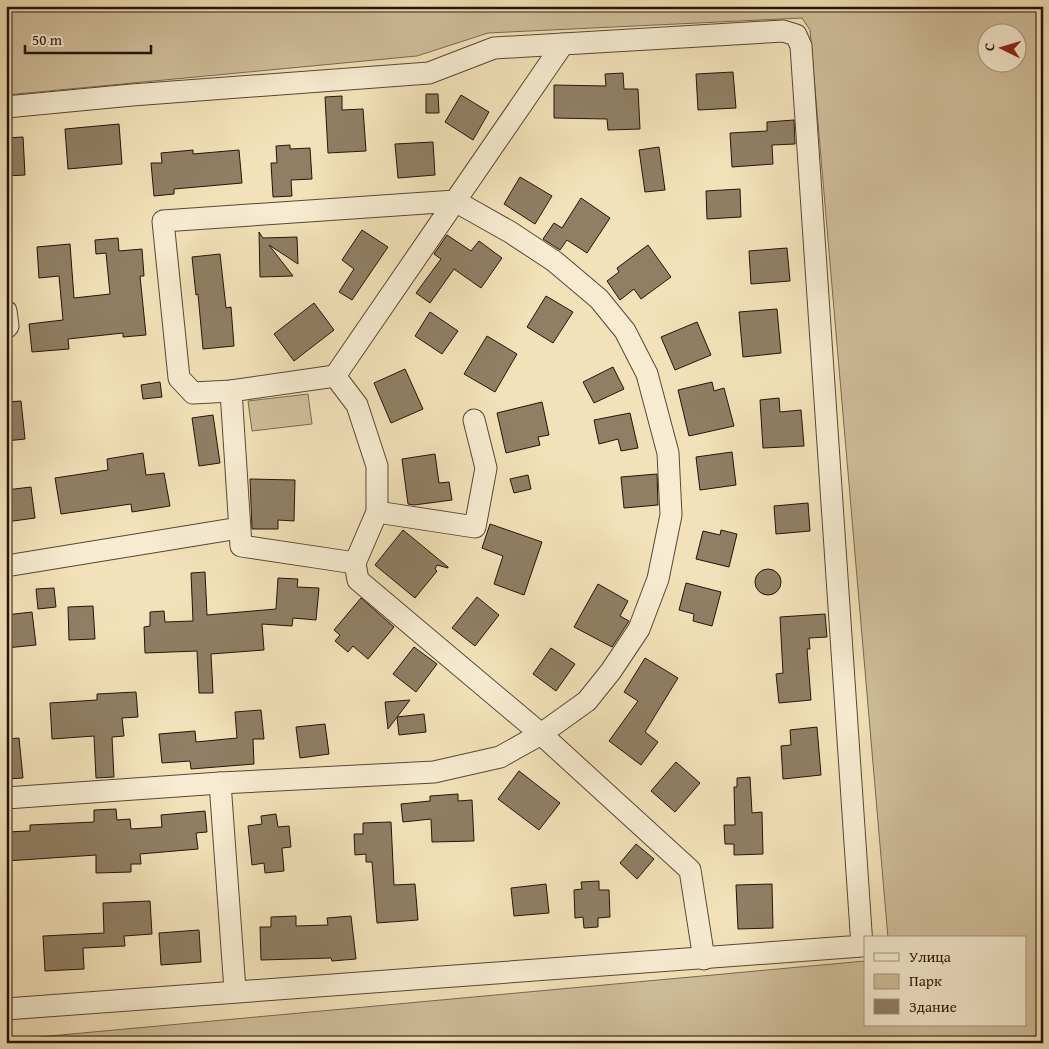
<svg xmlns="http://www.w3.org/2000/svg" width="1049" height="1049" font-family="'Gentium Book Plus',serif">
<style>
.green{fill:#d0bf9b;stroke:#7a6952;fill-rule:evenodd}
.building{fill:#907f65;stroke:#251309}
.lines{fill:none;stroke-linecap:round;stroke-linejoin:round}
.minor-casing{stroke:#584735;stroke-width:23}
.minor{stroke:#f7ecd2;stroke-width:21}
</style>
<rect width="100%" height="100%" fill="#f3e2b9"/>
<filter id="stains"><feTurbulence type="fractalNoise" baseFrequency=".004" numOctaves="4"/><feColorMatrix values="0 0 0 0 .2 0 0 0 0 .09 0 0 0 0 .02 0 0 0 .5 -.17"/></filter>
<radialGradient id="worn" r=".72"><stop offset=".6" stop-color="#630" stop-opacity="0"/><stop offset="1" stop-color="#630" stop-opacity=".3"/></radialGradient>
<g class="green">
<path d="M6,6H1043V1043H6V1040L865,961V1025H1025V938H888L810,30L802,18L488,33L417,56L6,95ZM986,32H1016V62H986Z"/>
<polygon points="308,394 312,424 252,431 248,401"/>
</g>
<g class="building">
<polygon points="733,72 736,108 698,110 696,74"/>
<polygon points="623,73 624,89 638,89 640,129 608,130 607,119 554,118 554,85 606,86 605,74"/>
<polygon points="426,94 438,94 439,113 426,113"/>
<polygon points="461,95 489,112 473,140 445,122"/>
<polygon points="342,96 342,110 363,109 366,151 328,153 325,97"/>
<polygon points="794,120 795,144 772,145 773,164 732,167 730,133 767,131 767,122"/>
<polygon points="119,124 122,164 68,169 65,129"/>
<polygon points="23,137 25,175 6,176 6,138"/>
<polygon points="433,142 435,175 398,178 395,144"/>
<polygon points="290,145 290,149 310,148 312,179 291,180 292,196 273,197 271,163 277,163 276,146"/>
<polygon points="659,147 665,190 645,192 639,150"/>
<polygon points="193,150 193,154 239,150 242,183 174,189 174,194 154,196 151,163 162,163 161,153"/>
<polygon points="520,177 552,196 535,224 504,204"/>
<polygon points="740,189 741,217 707,219 706,191"/>
<polygon points="581,198 610,218 587,253 567,240 560,250 543,239 554,223 562,228"/>
<polygon points="362,230 388,247 352,300 339,292 354,269 342,260"/>
<polygon points="259,232 263,238 297,237 298,264 269,245 293,276 260,277"/>
<polygon points="447,235 471,251 479,241 502,258 481,288 454,269 430,303 416,293 441,259 434,254"/>
<polygon points="118,238 119,251 142,249 144,276 140,276 146,335 123,337 123,333 68,339 69,349 32,352 29,324 63,320 59,276 39,278 37,247 70,244 74,298 110,294 106,253 96,254 95,240"/>
<polygon points="648,245 671,277 641,299 634,289 620,300 607,281 619,272 617,268"/>
<polygon points="787,248 790,281 751,284 749,251"/>
<polygon points="220,254 226,308 231,307 234,346 203,349 198,294 196,295 192,257"/>
<polygon points="546,296 573,312 553,343 527,327"/>
<polygon points="314,303 334,330 294,361 274,334"/>
<polygon points="777,309 781,353 743,357 739,312"/>
<polygon points="430,312 458,331 442,354 415,336"/>
<polygon points="697,322 711,355 675,370 661,337"/>
<polygon points="487,336 517,354 495,392 464,374"/>
<polygon points="613,367 624,389 594,403 583,382"/>
<polygon points="405,369 423,409 391,423 374,383"/>
<polygon points="160,382 162,397 143,399 141,385"/>
<polygon points="712,382 714,391 724,388 734,426 689,436 678,390"/>
<polygon points="779,398 780,412 801,410 804,446 763,448 760,400"/>
<polygon points="21,401 25,439 6,441 6,402"/>
<polygon points="542,402 549,435 538,437 540,445 506,453 497,413"/>
<polygon points="630,413 638,448 621,451 618,439 599,444 594,420"/>
<polygon points="213,415 220,463 199,466 192,418"/>
<polygon points="732,452 736,485 700,490 696,457"/>
<polygon points="143,453 146,475 164,473 170,506 132,512 131,504 61,514 55,478 108,470 107,459"/>
<polygon points="435,454 439,483 449,482 452,500 414,505 408,504 402,459"/>
<polygon points="657,474 658,505 624,508 621,477"/>
<polygon points="528,475 531,489 514,493 510,479"/>
<polygon points="250,479 295,480 294,521 278,520 278,529 252,529"/>
<polygon points="31,487 35,518 6,522 6,490"/>
<polygon points="808,503 810,531 776,534 774,506"/>
<polygon points="490,524 542,542 524,595 494,584 503,556 482,548"/>
<polygon points="403,530 448,567 448,568 437,565 435,569 437,571 415,598 375,565"/>
<polygon points="721,530 737,534 729,567 696,559 703,531 720,535"/>
<circle cx="768" cy="582" r="13"/>
<polygon points="205,572 207,615 276,609 278,578 298,579 297,587 319,588 316,620 293,618 292,626 262,624 264,650 211,654 213,693 199,693 197,651 145,653 144,627 150,626 150,612 164,611 165,622 193,621 191,573"/>
<polygon points="686,583 721,592 712,626 693,621 694,614 679,610"/>
<polygon points="598,584 628,601 620,616 629,621 612,647 574,627"/>
<polygon points="54,588 56,607 38,609 36,589"/>
<polygon points="477,597 499,615 475,646 452,628"/>
<polygon points="361,598 394,627 368,659 353,646 348,652 335,641 340,635 334,630"/>
<polygon points="93,606 95,639 69,640 68,607"/>
<polygon points="32,612 36,645 6,648 6,615"/>
<polygon points="825,614 827,637 809,638 810,649 807,649 811,700 779,703 776,674 783,673 780,617"/>
<polygon points="414,647 437,664 416,692 393,674"/>
<polygon points="551,648 575,664 556,691 533,674"/>
<polygon points="645,658 678,678 645,732 658,742 641,765 609,741 638,701 624,692"/>
<polygon points="136,692 138,717 122,718 124,736 112,737 114,777 96,778 94,736 52,739 50,703 97,700 97,694"/>
<polygon points="410,700 388,729 385,702"/>
<polygon points="261,710 264,739 253,739 254,764 191,769 190,761 162,763 159,734 195,731 196,742 237,738 235,712"/>
<polygon points="424,714 426,732 399,735 397,717"/>
<polygon points="325,724 329,754 300,758 296,727"/>
<polygon points="817,727 821,775 783,779 781,746 791,745 790,730"/>
<polygon points="19,738 23,778 6,779 6,739"/>
<polygon points="676,762 700,783 675,812 651,791"/>
<polygon points="519,771 560,803 539,830 498,799"/>
<polygon points="750,777 752,813 762,812 763,854 734,855 734,844 725,844 724,825 735,825 734,787 737,787 737,778"/>
<polygon points="458,794 458,801 472,800 474,841 432,842 431,819 403,822 401,804 430,801 430,796"/>
<polygon points="116,809 117,820 130,819 131,829 162,827 161,815 205,811 207,832 196,833 198,849 140,854 141,864 131,864 131,872 96,873 96,855 6,861 6,832 30,831 30,825 94,822 94,810"/>
<polygon points="276,814 278,827 289,826 291,847 282,848 284,871 265,873 264,863 252,865 248,826 262,824 261,816"/>
<polygon points="391,822 394,885 415,884 418,920 377,923 372,862 366,862 366,854 355,855 354,834 363,834 363,823"/>
<polygon points="636,844 654,859 637,879 620,863"/>
<polygon points="599,881 599,890 609,890 610,917 598,918 598,927 584,928 583,917 575,918 574,890 582,889 581,882"/>
<polygon points="546,884 549,913 514,916 511,888"/>
<polygon points="772,884 773,928 738,929 736,885"/>
<polygon points="150,901 152,934 124,936 125,946 83,948 84,969 45,971 43,936 104,933 103,903"/>
<polygon points="296,916 296,926 328,925 327,918 351,916 356,959 332,961 331,958 261,960 260,927 271,927 271,917"/>
<polygon points="199,930 201,962 161,965 159,933"/>
</g>
<g class="lines">
<g class="minor-casing">
<g id="minor">
<path d="M6,107L132,95L429,73L494,48L783,31L796,35L801,46L862,946C577,969 291,986 6,1009"/>
<polyline points="6,311 8,326 6,328"/>
<polyline points="335,376 357,405 377,466 377,512 355,563 358,580 541,734 690,870 704,959"/>
<polyline points="231,391 241,546 355,563"/>
<polyline points="377,512 475,527 486,468 474,420"/>
<polyline points="6,566 239,528"/>
<polyline points="220,783 235,990"/>
<polyline points="6,798 220,783 434,772 500,757 541,734 587,701 611,671 639,629 658,579 671,515 668,453 647,374 625,331 599,299 554,261 510,232 455,201 163,221 179,378 193,393 231,391 335,376 563,44"/>
</g>
</g>
<use href="#minor" class="minor"/>
</g>
<rect width="1049" height="1049" fill="none" stroke="#f3e2b9" stroke-width="25"/>
<rect x="8" y="8" width="1034" height="1034" fill="none" stroke="#251309" stroke-width="2.5"/>
<rect x="12" y="12" width="1024" height="1024" fill="none" stroke="#251309"/>
<rect x="864" y="936" width="162" height="90" fill="#f7ecd2" stroke="#a39582"/>
<rect x="874" y="953" width="25" height="8" fill="#f7ecd2" stroke="#a39582"/>
<text x="909" y="962" font-size="15" fill="#251309">Улица</text>
<rect x="874" y="974" width="25" height="15" fill="#d0bf9b" stroke="#a39582"/>
<text x="909" y="986" font-size="15" fill="#251309">Парк</text>
<rect x="874" y="999" width="25" height="15" fill="#907f65" stroke="#a39582"/>
<text x="909" y="1012" font-size="15" fill="#251309">Здание</text>
<g transform="translate(1002 48) rotate(275)"><circle r="24" fill="#f7ecd2" stroke="#a39582"/>
<path d="M0-4L9 19L0 12L-9 19Z" fill="#8f2418"/>
<text y="-8" font-size="14" font-weight="bold" text-anchor="middle" fill="#251309">С</text>
</g>
<path d="M25 45v8h126v-8" fill="none" stroke="#251309" stroke-width="2.5"/>
<text x="32" y="45" font-size="15" fill="#251309" stroke="#f7ecd2" stroke-width="4" paint-order="stroke">50 m</text>
<rect width="100%" height="100%" filter="url(#stains)"/>
<rect width="100%" height="100%" fill="url(#worn)"/>
</svg>
